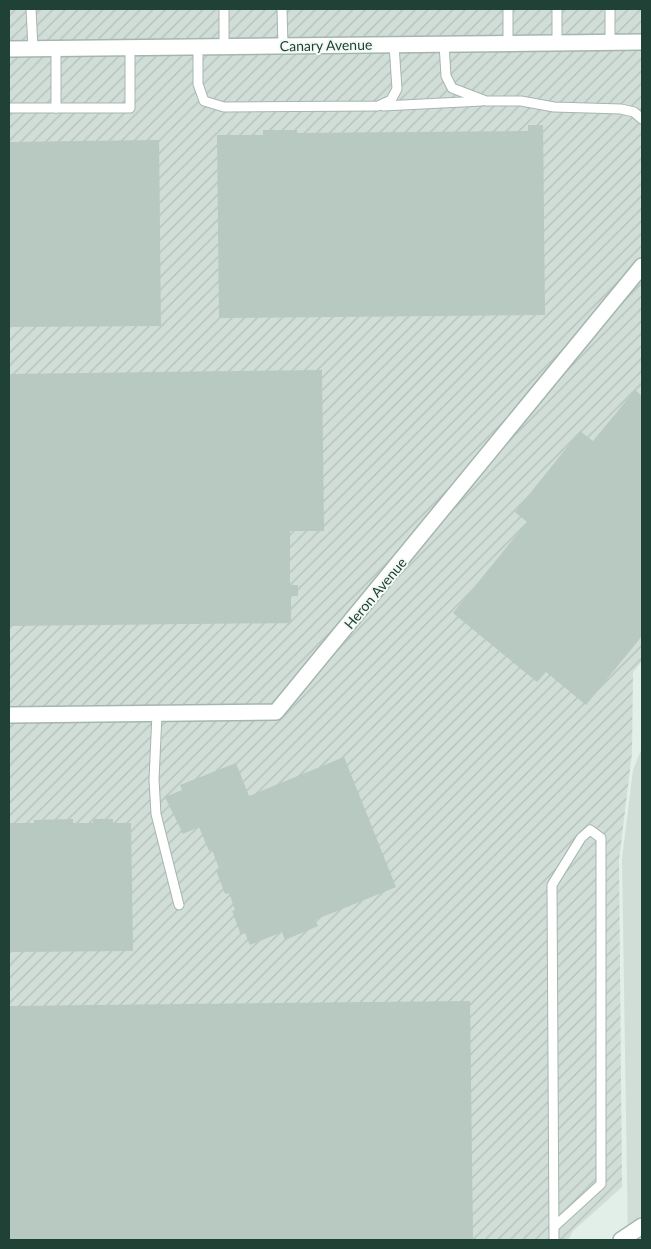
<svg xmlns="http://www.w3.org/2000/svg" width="651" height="1249" font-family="Lato,sans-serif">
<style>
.built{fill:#d0ded7}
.industrial{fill:url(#industrial-furrows)}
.building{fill:#b7c9c1}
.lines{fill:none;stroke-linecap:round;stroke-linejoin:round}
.lane-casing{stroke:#a4b7af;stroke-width:11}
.street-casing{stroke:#a4b7af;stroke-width:18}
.secondary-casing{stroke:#9fbbaf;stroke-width:18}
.lane{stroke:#fff;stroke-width:9}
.street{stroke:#fff;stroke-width:15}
.secondary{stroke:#fff;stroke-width:15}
.labels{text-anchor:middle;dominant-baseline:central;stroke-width:4;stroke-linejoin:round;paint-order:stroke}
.street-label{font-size:14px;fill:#204136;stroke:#f3faf6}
</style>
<defs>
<pattern id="industrial-furrows" width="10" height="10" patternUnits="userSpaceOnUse" patternTransform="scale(1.25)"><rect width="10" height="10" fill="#d0ded7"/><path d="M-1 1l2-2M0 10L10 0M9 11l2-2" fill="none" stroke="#b2c0b9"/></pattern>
</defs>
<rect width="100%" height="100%" fill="#e2eee8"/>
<polygon class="built" points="642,748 642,1240 628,1240 622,859 633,770"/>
<polygon class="industrial" points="9,9 642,9 642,661 633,672 632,753 619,860 622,1187 573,1231 568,1240 9,1240"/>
<g class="building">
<polygon points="528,125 543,125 545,315 219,318 217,135 263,135 263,130 297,130 297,133 528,131"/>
<polygon points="159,140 161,326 9,327 9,142"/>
<polygon points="322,370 324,531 290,531 290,585 298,585 298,596 291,596 291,623 9,626 9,374"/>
<polygon points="635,390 642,396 642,636 586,705 546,672 537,682 453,613 527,522 515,512 580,431 593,441"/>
<polygon points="344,757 396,887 315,920 318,926 285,940 282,932 250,945 245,933 241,935 232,911 235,910 229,893 225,894 216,870 219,868 212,850 209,851 199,827 183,834 165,797 182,790 180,785 236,763 249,796"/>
<polygon points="73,819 73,823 93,823 93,819 113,819 113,823 131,823 133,951 9,952 9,823 34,823 34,820"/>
<polygon points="470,1001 473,1240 9,1240 9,1006"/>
</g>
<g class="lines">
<g class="lane-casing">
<g id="lane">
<polyline points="31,9 33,48"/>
<polyline points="224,9 224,46"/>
<polyline points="282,9 283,46"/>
<polyline points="508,9 508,44"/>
<polyline points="557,43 557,9"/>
<polyline points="610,43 610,9"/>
<polyline points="444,44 446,76 452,88 486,101 521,101 554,107 621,109 634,112 642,119"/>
<polyline points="198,47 198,84 204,101 224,107 378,106 391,100 397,89 394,45"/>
<polyline points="56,48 56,108"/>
<polyline points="383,106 482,101"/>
<polyline points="9,108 130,108 130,47"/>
<polyline points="157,714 154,780 156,814 179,905"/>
<polyline points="554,1227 601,1184 601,838 590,830 581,838 552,885 554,1240"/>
</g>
</g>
<g class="street-casing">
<g id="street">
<polyline points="9,49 642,42"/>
<polyline points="9,715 276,712 642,266"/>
</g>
</g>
<g class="secondary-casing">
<polyline id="secondary" points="621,1240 642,1226"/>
</g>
<use href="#lane" class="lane"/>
<use href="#street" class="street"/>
<use href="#secondary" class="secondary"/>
</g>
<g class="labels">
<g class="street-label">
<text transform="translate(326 45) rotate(-1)">Canary Avenue</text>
<text transform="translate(375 593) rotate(-50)">Heron Avenue</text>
</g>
</g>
<rect width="651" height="1249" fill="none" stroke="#204136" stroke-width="20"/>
</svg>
